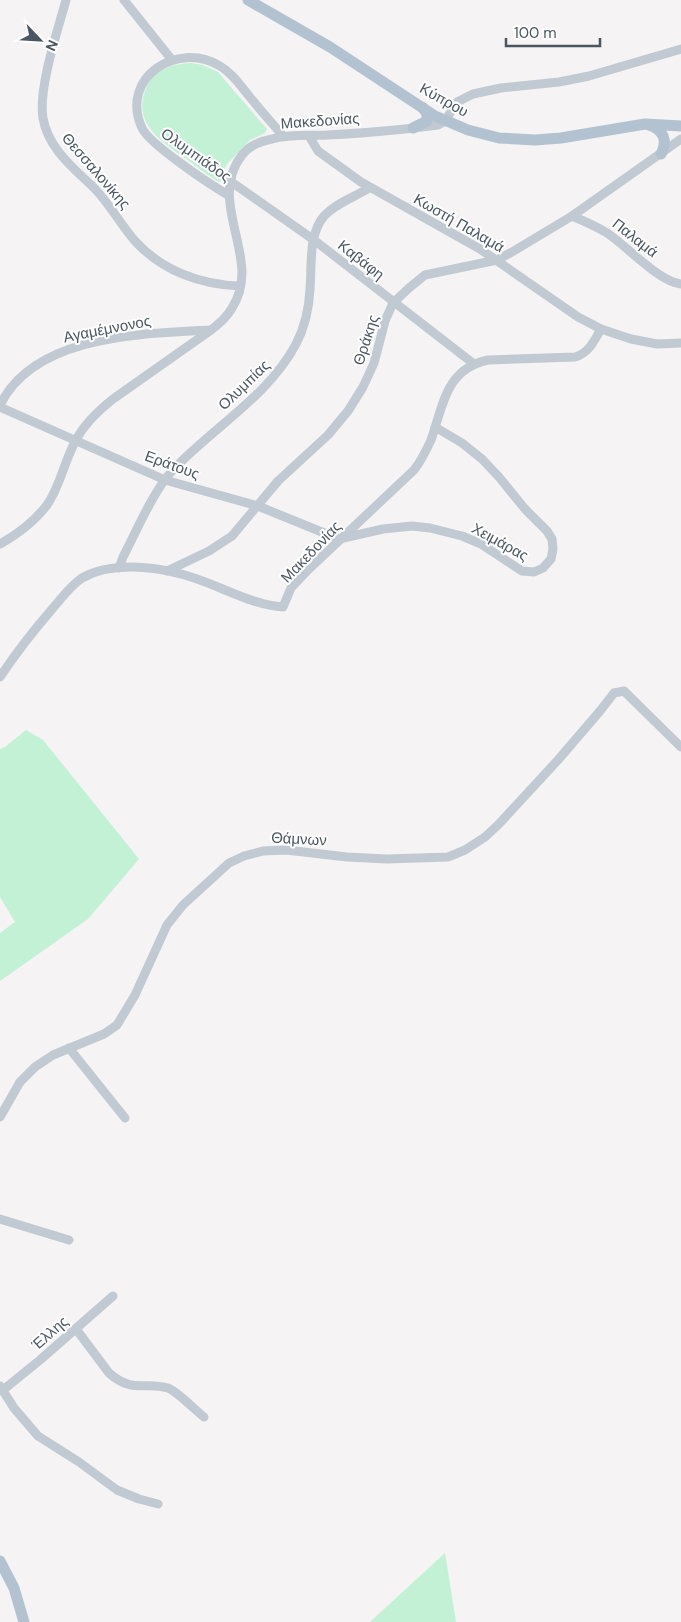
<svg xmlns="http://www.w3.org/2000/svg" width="681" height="1622" font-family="'DM Sans',sans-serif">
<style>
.green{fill:#c3f1d5}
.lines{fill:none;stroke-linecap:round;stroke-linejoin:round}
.minor{stroke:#c1cad2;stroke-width:9}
.major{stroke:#b3c2d1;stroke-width:11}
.labels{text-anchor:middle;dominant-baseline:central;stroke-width:4;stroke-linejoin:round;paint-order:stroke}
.street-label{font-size:15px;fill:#4a5661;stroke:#fff}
</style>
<rect width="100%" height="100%" fill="#f5f3f3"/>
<g class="green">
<path d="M191,63L203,65L218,72L267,129L265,133L250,140L228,163L221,174V181L219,182C207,175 196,166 185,158C158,139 130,121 148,84C157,68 174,64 191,63Z"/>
<polygon points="26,730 43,740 139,859 88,919 0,981 0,933 15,922 0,897 0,749 5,747"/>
<polygon points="445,1553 456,1622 370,1622"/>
</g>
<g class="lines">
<g class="minor">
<path d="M66,0C58,30 38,88 43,118C48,149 75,169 96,190C111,206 121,225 135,241C162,271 202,285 240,286"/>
<polyline points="124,0 172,60"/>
<polyline points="309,136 318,151 361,182 480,249 578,317 601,329 631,339 657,344 681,343"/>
<polyline points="230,181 314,240 474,364"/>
<path d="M228,195C211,185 149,144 142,128C119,78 177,40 220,66C232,73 240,85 249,96C260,110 272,123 283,136"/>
<path d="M572,216C584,221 596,226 607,233C627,246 659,282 681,284"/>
<path d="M0,405C35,334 143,334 211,330"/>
<polyline points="0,407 165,480 258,506 339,539 383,529 412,526 430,528 462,536 481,544 522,571 534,572 543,568 551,559 553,549 552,539 547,531 525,509 499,477 482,459 462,443 435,427"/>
<path d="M0,544C18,534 34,522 47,505C60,487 64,462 75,442C83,425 98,411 113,399L211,330C219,324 227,317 232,308C264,259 205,203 242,155C249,146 261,141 272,139C290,134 310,136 328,135C365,133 402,130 438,125L445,121L457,102L473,94L501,88L559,82L589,76L681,49"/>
<path d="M119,568L123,557C136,532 154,490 172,471C212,428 268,397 296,344C305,327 309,308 310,289C312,266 308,235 324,216C336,203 355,197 369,188"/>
<polyline points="167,571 209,551 232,536 278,481 328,435 348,411 363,387 374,363 385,321 393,303 409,288 425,275 497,260 512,252 572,216 681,139"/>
<path d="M0,677C16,653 34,630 53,608C62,598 70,586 82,578C113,560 164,567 197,579C224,588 253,605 283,607L291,588L308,570L414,470C421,461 426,451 431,440C443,407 445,369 488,360L575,357C589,353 594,341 601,329"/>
<polyline points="69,1048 125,1118"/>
<polyline points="0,1117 20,1082 35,1067 53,1055 104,1034 117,1025 135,995 167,925 183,905 229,863 244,856 263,851 286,850 347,857 387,859 448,857 465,850 485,837 498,825 558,760 600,711 614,693 624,691 681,747"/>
<polyline points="0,1219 69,1240"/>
<path d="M76,1329L109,1373C133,1394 144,1381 168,1388C178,1392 195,1410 204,1417"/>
<polyline points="0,1386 14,1408 38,1436 79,1462 117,1490 139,1499 158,1504"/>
<polyline points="3,1390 40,1360 113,1296"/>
</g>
<g class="major">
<polyline points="248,0 330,47 435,116 468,130 499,138 535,140 561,138 645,124 681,126"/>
<path d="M649,125C664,130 668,141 661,154"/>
<polyline points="413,128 427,121 427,114 423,108"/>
<polyline points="0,1561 14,1588 24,1622"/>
</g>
</g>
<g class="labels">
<g class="street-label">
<text transform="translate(444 100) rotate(29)">Κύπρου</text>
<text transform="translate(320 121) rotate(-4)">Μακεδονίας</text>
<text transform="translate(196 155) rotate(35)">Ολυμπιάδος</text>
<text transform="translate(96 171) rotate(49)">Θεσσαλονίκης</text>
<text transform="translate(459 223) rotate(30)">Κωστή Παλαμά</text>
<text transform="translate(635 238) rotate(38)">Παλαμά</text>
<text transform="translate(361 260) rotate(38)">Καβάφη</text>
<text transform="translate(107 329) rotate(-11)">Αγαμέμνονος</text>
<text transform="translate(366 340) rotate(-72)">Θράκης</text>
<text transform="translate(244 385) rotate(-44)">Ολυμπίας</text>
<text transform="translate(172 465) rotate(20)">Εράτους</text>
<text transform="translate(500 542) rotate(29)">Χειμάρας</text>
<text transform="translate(311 552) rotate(-46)">Μακεδονίας</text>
<text transform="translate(299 839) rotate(3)">Θάμνων</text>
<text transform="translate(50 1333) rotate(-41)">Έλλης</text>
</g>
</g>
<g transform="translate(40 40) rotate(115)" stroke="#ffffff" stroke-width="4" paint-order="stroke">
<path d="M0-4L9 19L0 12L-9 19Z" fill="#4a5661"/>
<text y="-8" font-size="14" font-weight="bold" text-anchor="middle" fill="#4a5661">N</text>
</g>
<path d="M506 38v8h94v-8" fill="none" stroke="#4a5661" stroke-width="2.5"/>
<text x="514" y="38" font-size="15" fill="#4a5661" stroke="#ffffff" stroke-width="4" paint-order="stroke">100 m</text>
</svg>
